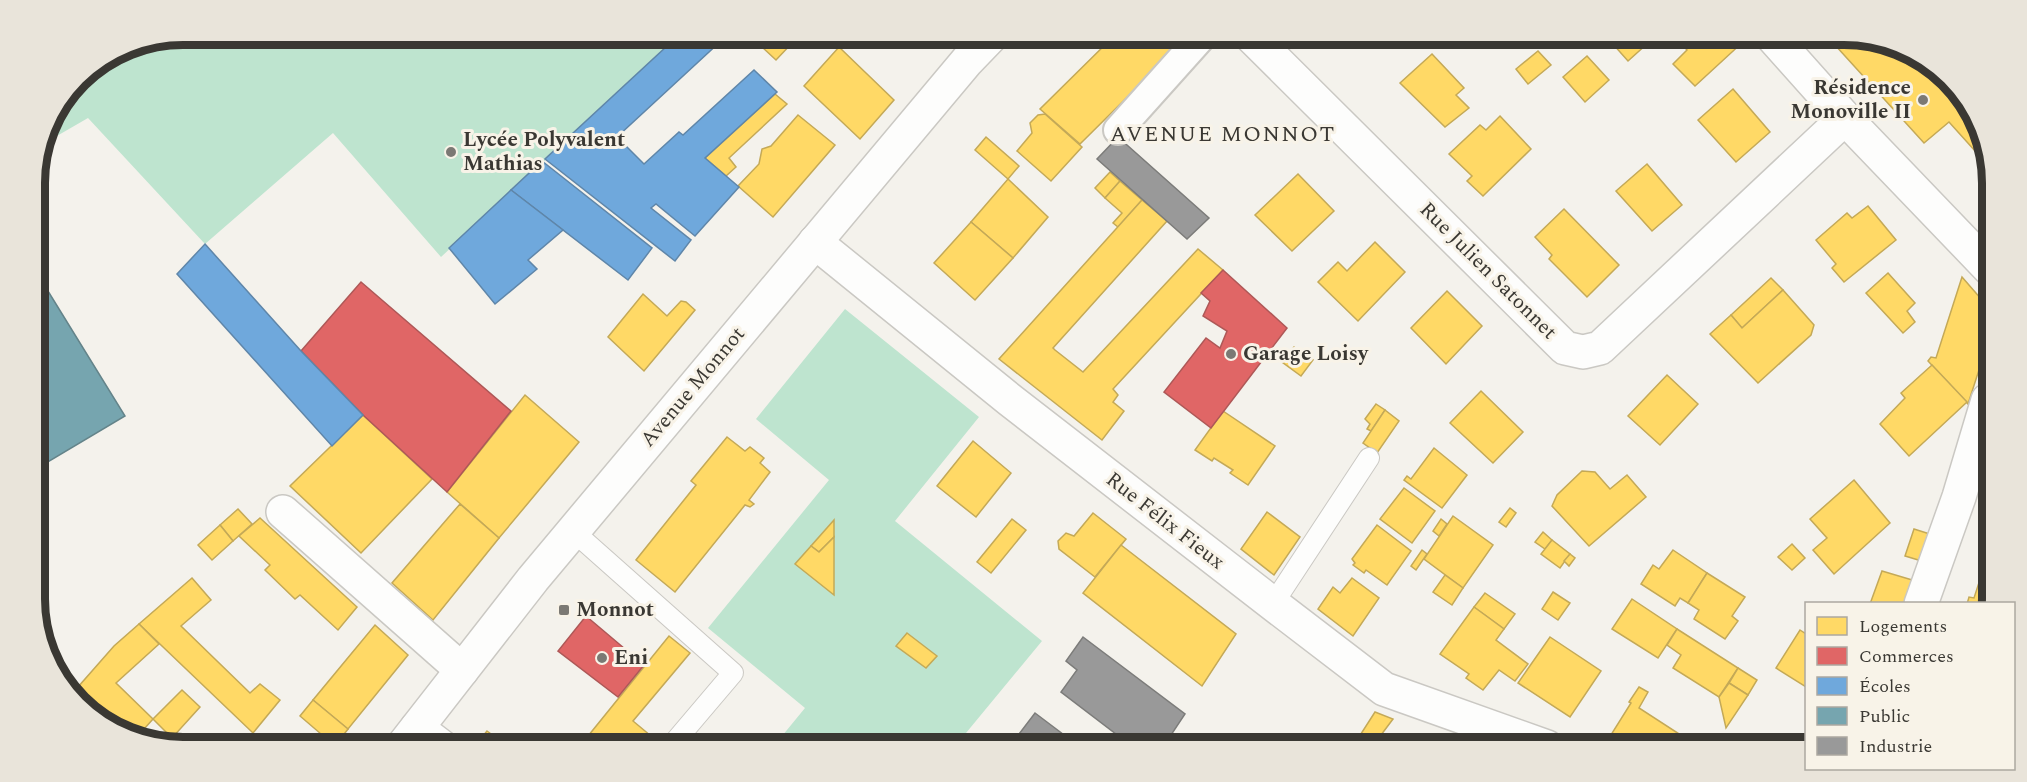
<svg xmlns="http://www.w3.org/2000/svg" width="2027" height="782" font-family="Spectral,serif">
<style>
.green{fill:#bee4cf}
.homes{fill:#ffd966;stroke:#c4a957;stroke-width:1.5}
.shops{fill:#e06666;stroke:#ae5857;stroke-width:1.5}
.schools{fill:#6fa8dc;stroke:#5f86a9;stroke-width:1.5}
.public{fill:#76a5af;stroke:#64848a;stroke-width:1.5}
.industry{fill:#999;stroke:#7c7c7a;stroke-width:1.5}
.lines{fill:none;stroke-linecap:round;stroke-linejoin:round}
.service-casing{stroke:#cac8c3;stroke-width:22}
.pedestrian-casing{stroke:#cac8c3;stroke-width:32}
.minor-casing{stroke:#cac8c3;stroke-width:36}
.secondary-casing{stroke:#cac8c3;stroke-width:36}
.service{stroke:#fdfdfc;stroke-width:20}
.pedestrian{stroke:#fdfdfc;stroke-width:28}
.minor{stroke:#fdfdfc;stroke-width:33}
.secondary{stroke:#fdfdfc;stroke-width:33}
.poi-dot{fill:#7b7974;stroke:#f8f3e8;stroke-width:2}
.labels{text-anchor:middle;dominant-baseline:central;stroke-width:6;stroke-linejoin:round;paint-order:stroke}
.poi-label{font-size:21px;font-weight:bold;fill:#3a3833;stroke:#f8f3e8;text-anchor:start}
.street-label{font-size:21px;fill:#3a3833;stroke:#f8f3e8}
.neighbourhood-label{font-size:22px;letter-spacing:1.5px;fill:#3a3833;stroke:#f8f3e8}
.rim{fill:none;stroke:#3a3833;stroke-width:8}
</style>
<rect width="100%" height="100%" fill="#f4f2ec"/>
<g class="green">
<polygon points="183,35 680,35 441,257 333,133 205,244 88,118 43,144 50,117 85,72 127,46"/>
<polygon points="845,309 979,417 895,521 1042,641 966,733 983,747 773,747 805,708 708,628 829,480 756,419"/>
</g>
<g class="homes">
<polygon points="748,34 774,34 762,47"/>
<polygon points="774,34 784,34 793,42 776,60 762,47"/>
<polygon points="919,34 949,34 939,47"/>
<polygon points="1116,34 1191,34 1080,144 1040,109"/>
<polygon points="1604,34 1658,34 1628,61"/>
<polygon points="1688,34 1739,34 1744,41 1695,86 1673,64 1687,50 1680,42"/>
<polygon points="1825,34 1844,34 1892,43 1943,79 1966,103 1989,159 1985,162 1949,122 1924,143"/>
<polygon points="839,47 894,100 860,139 804,86"/>
<polygon points="1538,51 1551,65 1528,84 1516,69"/>
<polygon points="1432,54 1464,88 1456,95 1469,108 1445,127 1400,83"/>
<polygon points="1587,56 1609,80 1585,102 1563,77"/>
<polygon points="1733,89 1770,132 1736,162 1698,120"/>
<polygon points="775,94 787,104 729,158 736,167 726,176 705,158"/>
<polygon points="1045,114 1082,147 1051,181 1017,151 1032,133 1030,123 1038,115"/>
<polygon points="798,115 835,145 773,217 738,186 759,164 762,149 771,146"/>
<polygon points="1500,116 1531,149 1483,196 1467,181 1472,176 1449,154 1480,125 1486,130"/>
<polygon points="986,137 1019,166 1008,179 975,150"/>
<polygon points="1647,164 1682,205 1652,231 1616,191"/>
<polygon points="1110,172 1120,181 1105,198 1095,188"/>
<polygon points="1298,174 1334,211 1292,251 1255,215"/>
<polygon points="1008,179 1048,217 1013,258 971,222"/>
<polygon points="1120,181 1142,200 1118,227 1113,223 1122,213 1105,198"/>
<polygon points="1142,200 1167,221 1053,348 1055,350 1083,372 1198,249 1223,270 1113,389 1118,395 1113,402 1124,411 1102,440 999,359"/>
<polygon points="1868,206 1896,240 1844,282 1832,268 1836,264 1816,240 1847,213 1852,218"/>
<polygon points="1564,209 1619,265 1587,297 1549,259 1552,255 1535,237"/>
<polygon points="971,222 1013,258 975,300 934,263"/>
<polygon points="1375,242 1405,272 1358,321 1318,282 1338,262 1347,271"/>
<polygon points="1888,273 1915,303 1907,311 1915,322 1903,333 1866,293"/>
<polygon points="1962,277 1989,308 1989,339 1968,404 1928,361 1931,357 1936,358"/>
<polygon points="1771,278 1783,290 1742,328 1731,315"/>
<polygon points="1783,290 1814,325 1811,335 1758,383 1710,334 1731,315 1742,328"/>
<polygon points="1447,291 1482,326 1446,364 1411,328"/>
<polygon points="643,294 667,316 681,301 686,302 695,310 644,371 608,337"/>
<polygon points="1294,347 1313,360 1301,376 1282,362"/>
<polygon points="1932,365 1967,402 1909,456 1880,424 1905,398 1901,393"/>
<polygon points="1667,375 1698,404 1660,445 1628,416"/>
<polygon points="1481,391 1523,432 1493,463 1450,423"/>
<polygon points="525,395 579,442 499,538 447,492"/>
<polygon points="1376,404 1385,410 1371,431 1367,429 1370,424 1365,419"/>
<polygon points="1385,410 1399,421 1377,453 1363,443"/>
<polygon points="1223,411 1275,446 1248,485 1230,473 1233,470 1214,458 1212,461 1195,450"/>
<polygon points="363,415 432,479 361,553 290,486"/>
<polygon points="727,437 745,451 750,447 764,458 760,463 770,472 749,500 754,504 750,507 745,505 675,592 636,560 696,485 691,481"/>
<polygon points="973,441 1011,473 976,517 937,486"/>
<polygon points="1434,448 1467,475 1442,508 1404,480 1407,476 1411,479"/>
<polygon points="1582,471 1595,472 1610,489 1627,475 1646,497 1589,546 1552,506 1557,495"/>
<polygon points="1854,480 1890,523 1834,574 1813,550 1827,538 1810,519"/>
<polygon points="1404,488 1435,511 1412,543 1380,519"/>
<polygon points="460,504 499,538 433,620 392,583"/>
<polygon points="1510,508 1516,513 1506,527 1499,522"/>
<polygon points="238,509 252,524 233,541 220,525"/>
<polygon points="1267,512 1300,537 1274,575 1241,549"/>
<polygon points="1093,513 1126,539 1095,577 1059,549 1058,541 1066,533 1074,536"/>
<polygon points="1453,516 1493,545 1463,588 1424,559"/>
<polygon points="260,518 357,607 338,630 300,595 295,599 265,570 270,565 239,536"/>
<polygon points="1012,519 1026,530 991,573 977,562"/>
<polygon points="1441,519 1447,524 1439,536 1433,531"/>
<polygon points="834,520 834,537 819,552 811,546"/>
<polygon points="220,525 233,541 212,560 198,545"/>
<polygon points="1377,525 1411,551 1387,585 1366,570 1364,573 1353,565 1355,563 1352,559"/>
<polygon points="1914,529 1933,535 1925,562 1905,556"/>
<polygon points="1543,532 1552,540 1545,549 1535,542"/>
<polygon points="834,537 834,595 795,564 811,546 819,552"/>
<polygon points="1552,540 1570,554 1560,568 1541,554"/>
<polygon points="1792,544 1805,558 1792,570 1778,557"/>
<polygon points="1121,545 1236,634 1202,686 1083,593"/>
<polygon points="1422,550 1427,554 1416,570 1411,566"/>
<polygon points="1673,550 1707,573 1688,603 1680,598 1675,606 1641,584 1653,565 1659,569"/>
<polygon points="1570,554 1575,558 1569,566 1564,561"/>
<polygon points="1986,561 1985,604 1967,604 1969,597 1974,598"/>
<polygon points="1882,571 1919,582 1912,604 1870,604"/>
<polygon points="1707,573 1745,597 1732,616 1738,621 1725,639 1694,619 1699,610 1688,603"/>
<polygon points="1445,575 1463,588 1452,605 1433,592"/>
<polygon points="192,578 211,600 181,626 250,693 260,684 280,700 253,733 139,624"/>
<polygon points="1352,578 1379,598 1353,636 1318,609 1333,587 1340,593"/>
<polygon points="1553,592 1570,603 1558,620 1542,609"/>
<polygon points="1485,593 1515,614 1504,629 1474,607"/>
<polygon points="1632,599 1677,629 1658,658 1612,629"/>
<polygon points="1474,607 1504,629 1496,640 1528,664 1515,681 1499,670 1483,690 1466,678 1469,674 1440,654"/>
<polygon points="139,624 159,644 116,683 153,719 136,738 78,687 114,646"/>
<polygon points="375,625 408,655 348,729 313,700"/>
<polygon points="1677,629 1738,668 1719,697 1673,668 1681,655 1667,645"/>
<polygon points="1800,630 1806,634 1806,687 1776,668"/>
<polygon points="907,633 937,656 926,668 896,646"/>
<polygon points="669,636 690,653 633,721 657,741 651,747 583,747 580,746"/>
<polygon points="1550,637 1601,671 1570,717 1518,683"/>
<polygon points="1738,668 1757,680 1748,695 1729,683"/>
<polygon points="1729,683 1748,695 1726,728 1719,697"/>
<polygon points="1639,687 1648,692 1639,708 1690,741 1686,747 1621,747 1609,738 1631,703 1629,702"/>
<polygon points="182,690 200,707 172,738 153,719"/>
<polygon points="313,700 348,729 335,746 300,716"/>
<polygon points="1375,712 1393,719 1372,747 1368,747 1357,740"/>
<polygon points="487,731 509,747 474,747"/>
<polygon points="1239,734 1255,744 1253,747 1230,747"/>
</g>
<g class="shops">
<polygon points="1223,270 1287,328 1211,428 1164,392 1206,338 1220,348 1227,331 1203,316 1210,301 1201,293"/>
<polygon points="361,282 511,411 447,492 363,415 301,351"/>
<polygon points="586,616 644,665 618,697 558,651"/>
<polygon points="72,683 78,687 134,736 133,738 71,697 67,687"/>
</g>
<g class="schools">
<polygon points="680,34 716,34 722,40 617,137 644,164 679,132 683,135 754,70 777,92 705,158 739,187 695,236 656,204 651,208 691,240 675,261 545,159"/>
<polygon points="542,161 652,248 628,280 511,190"/>
<polygon points="511,190 563,230 528,260 537,269 495,304 449,248"/>
<polygon points="205,244 301,351 363,415 332,446 177,274"/>
</g>
<polygon class="public" points="35,270 125,416 36,469"/>
<g class="industry">
<polygon points="1118,137 1209,218 1187,239 1097,159"/>
<polygon points="1083,637 1185,714 1163,747 1133,747 1061,692 1077,670 1066,661"/>
<polygon points="1035,713 1080,747 1028,747 1016,738"/>
</g>
<g class="lines">
<g class="service-casing">
<g id="service">
<polyline points="573,531 733,673 677,739"/>
<polyline points="1273,604 1369,458"/>
</g>
</g>
<g class="pedestrian-casing">
<polyline id="pedestrian" points="1118,130 1204,34"/>
</g>
<g class="minor-casing">
<g id="minor">
<polyline points="1249,34 1565,348 1583,352 1600,348 1845,118"/>
<polyline points="1770,34 1845,118 1990,269"/>
<polyline points="815,242 1010,400 1273,604 1384,689 1547,747"/>
<polyline points="283,512 462,670"/>
<polyline points="1921,604 1959,497 1988,400"/>
<polyline points="417,728 442,747"/>
</g>
</g>
<g class="secondary-casing">
<polyline id="secondary" points="402,747 533,579 967,61 993,34"/>
</g>
<use href="#service" class="service"/>
<use href="#pedestrian" class="pedestrian"/>
<use href="#minor" class="minor"/>
<use href="#secondary" class="secondary"/>
</g>
<g class="poi-dot">
<circle cx="1923" cy="100" r="6"/>
<circle cx="451" cy="152" r="6"/>
<circle cx="1231" cy="354" r="6"/>
<rect x="558" y="604" width="12" height="12" rx="3"/>
<circle cx="602" cy="658" r="6"/>
</g>
<g class="labels">
<g class="poi-label">
<text x="1911" y="88" text-anchor="end">Résidence<tspan x="1911" dy="24">Monoville II</tspan></text>
<text x="463" y="140">Lycée Polyvalent<tspan x="463" dy="24">Mathias</tspan></text>
<text x="1243" y="354">Garage Loisy</text>
<text x="576" y="610">Monnot</text>
<text x="614" y="658">Eni</text>
</g>
<g class="street-label">
<text transform="translate(1488 271) rotate(45)">Rue Julien Satonnet</text>
<text transform="translate(693 387) rotate(-50)">Avenue Monnot</text>
<text transform="translate(1165 521) rotate(38)">Rue Félix Fieux</text>
</g>
<g class="neighbourhood-label">
<text x="1223" y="134">AVENUE MONNOT</text>
</g>
</g>
<path d="M0 0H2027V782H0ZM183 45H1844A138 138 0 0 1 1982 183V599A138 138 0 0 1 1844 737H183A138 138 0 0 1 45 599V183A138 138 0 0 1 183 45Z" fill="#e9e4da" fill-rule="evenodd"/>
<path class="rim" d="M183 45H1844A138 138 0 0 1 1982 183V599A138 138 0 0 1 1844 737H183A138 138 0 0 1 45 599V183A138 138 0 0 1 183 45Z"/>
<rect x="1805" y="602" width="210" height="168" fill="#f8f3e8" stroke="#aca8a0" stroke-width="1.5"/>
<rect x="1817" y="617" width="30" height="18" fill="#ffd966" stroke="#aca8a0" stroke-width="1.5"/>
<text x="1859" y="632" font-size="18" fill="#3a3833">Logements</text>
<rect x="1817" y="647" width="30" height="18" fill="#e06666" stroke="#aca8a0" stroke-width="1.5"/>
<text x="1859" y="662" font-size="18" fill="#3a3833">Commerces</text>
<rect x="1817" y="677" width="30" height="18" fill="#6fa8dc" stroke="#aca8a0" stroke-width="1.5"/>
<text x="1859" y="692" font-size="18" fill="#3a3833">Écoles</text>
<rect x="1817" y="707" width="30" height="18" fill="#76a5af" stroke="#aca8a0" stroke-width="1.5"/>
<text x="1859" y="722" font-size="18" fill="#3a3833">Public</text>
<rect x="1817" y="737" width="30" height="18" fill="#999999" stroke="#aca8a0" stroke-width="1.5"/>
<text x="1859" y="752" font-size="18" fill="#3a3833">Industrie</text>
</svg>
